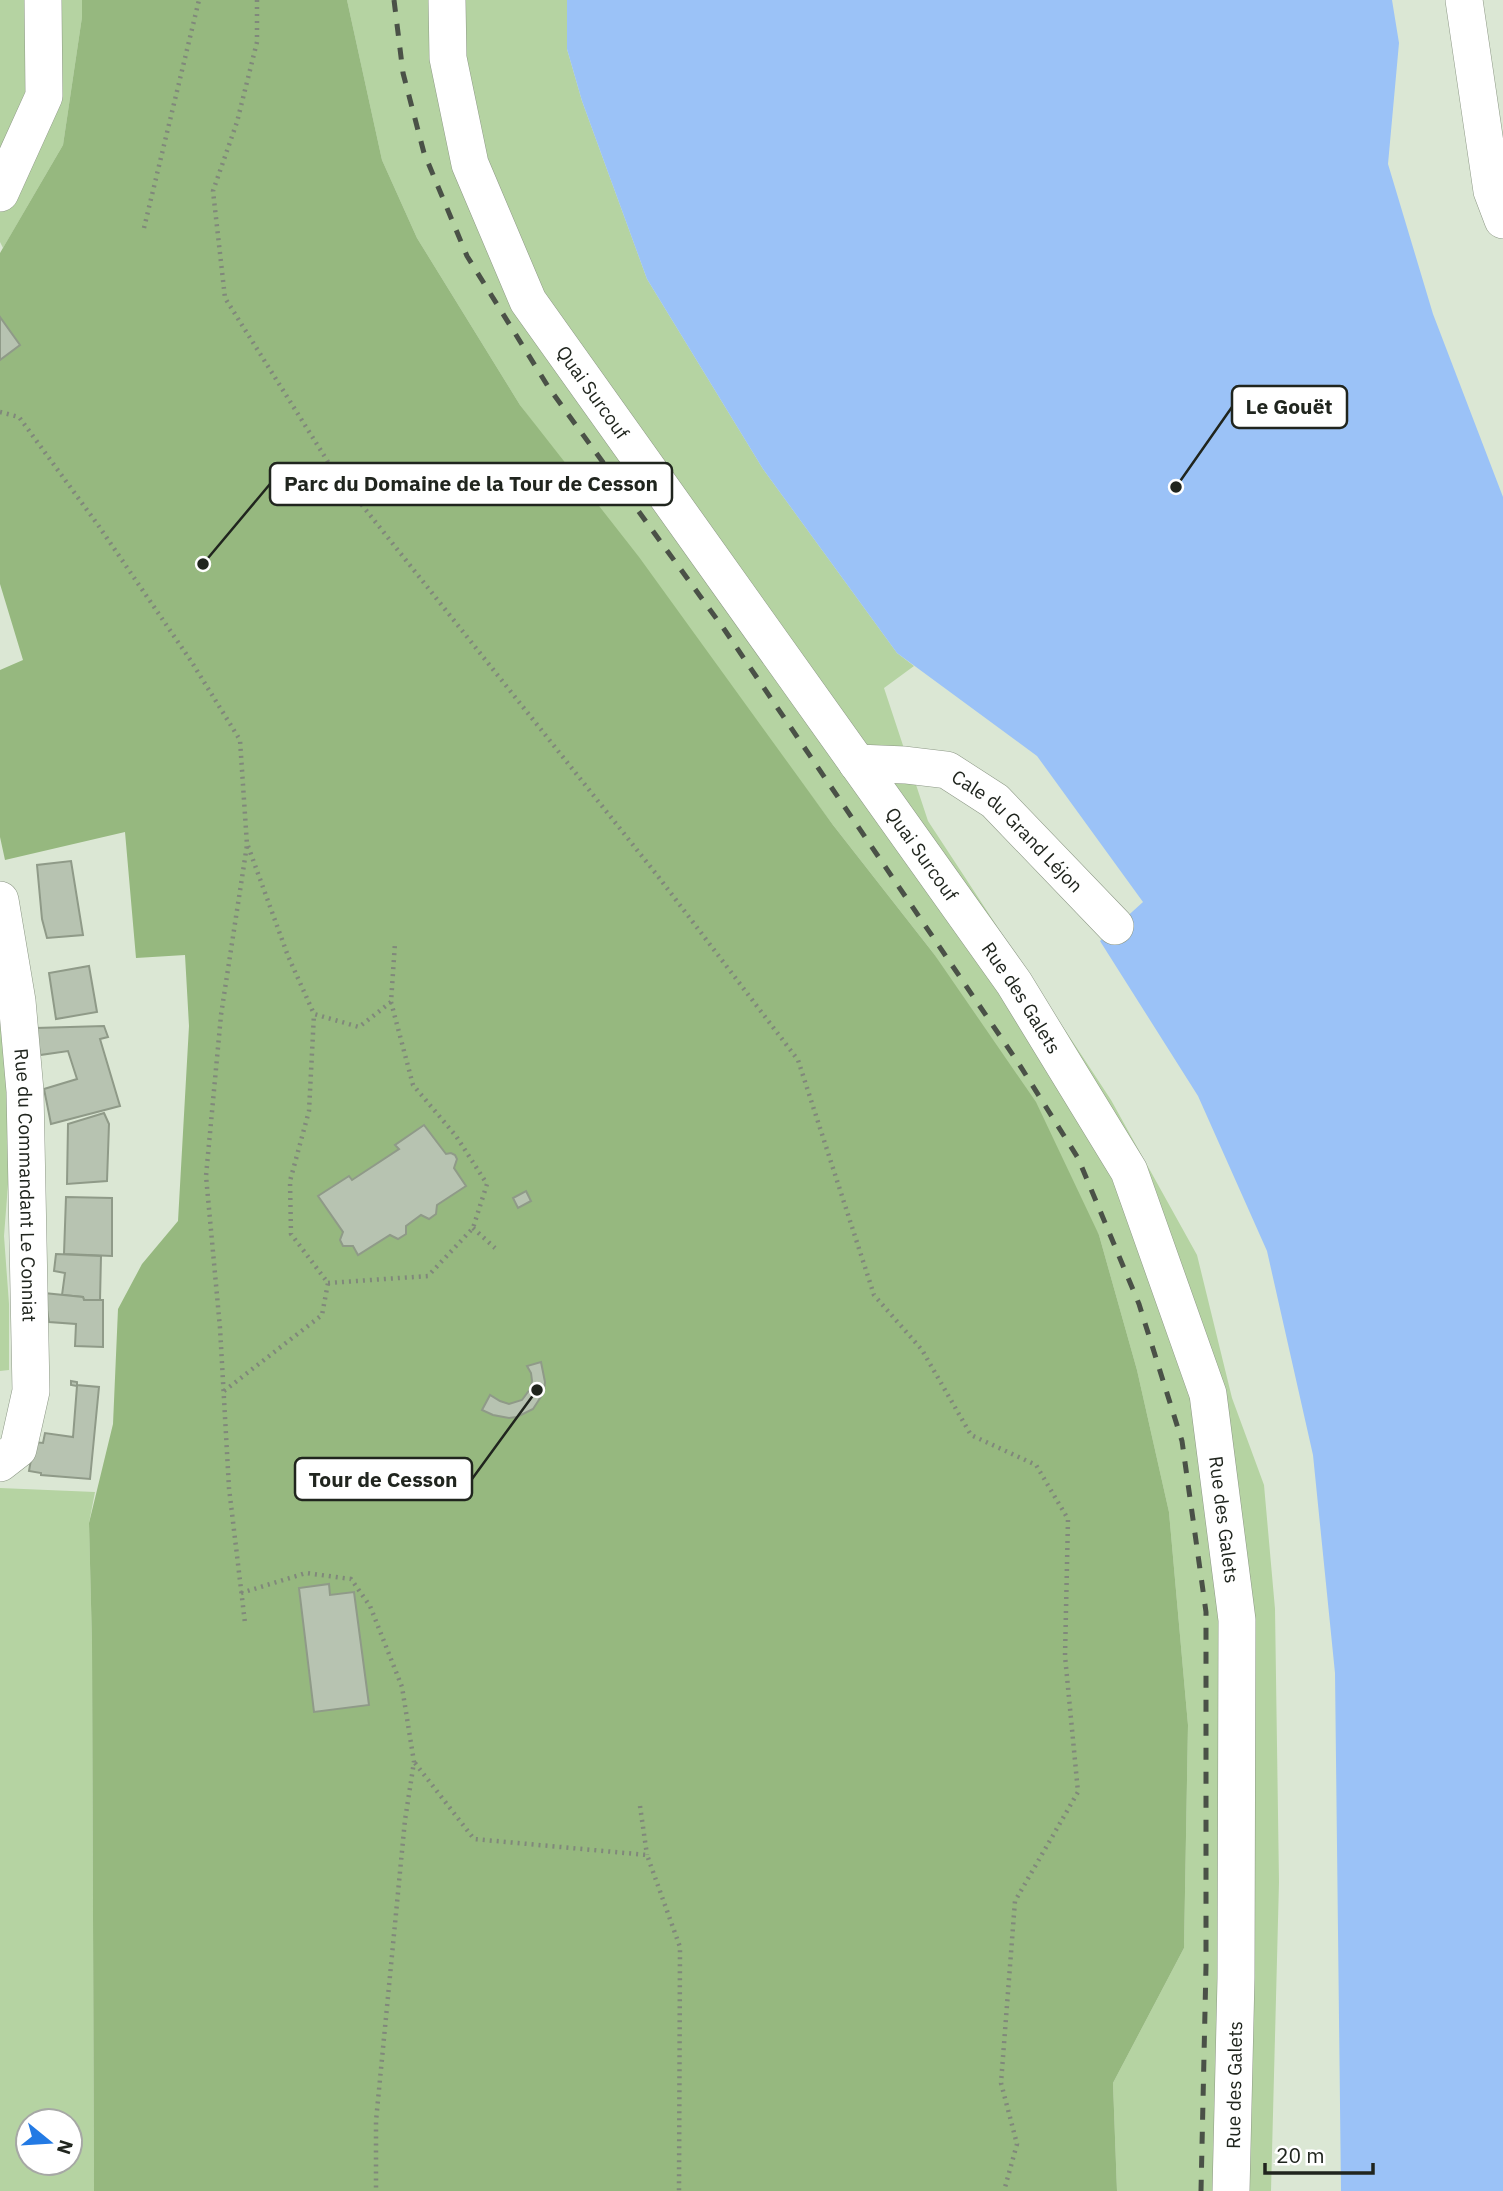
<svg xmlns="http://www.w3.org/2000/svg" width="1503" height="2191" font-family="'IBM Plex Sans',sans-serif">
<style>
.green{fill:#b5d3a2;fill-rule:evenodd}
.forest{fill:#96b87f}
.water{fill:#9bc2f7}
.building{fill:#b7c3b1;stroke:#8f9a88;stroke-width:2}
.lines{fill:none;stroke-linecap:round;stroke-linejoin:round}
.minor-casing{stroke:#8d9886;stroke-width:38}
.path{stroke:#80887b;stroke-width:4.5;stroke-dasharray:2 5;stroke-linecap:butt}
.minor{stroke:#fff;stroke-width:37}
.rail{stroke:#4a5147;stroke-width:5;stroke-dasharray:12 12;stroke-linecap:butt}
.labels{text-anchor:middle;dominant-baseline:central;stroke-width:5;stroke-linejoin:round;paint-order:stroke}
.street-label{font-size:19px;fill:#20251e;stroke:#fff}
.leader{fill:none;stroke:#20251e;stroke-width:2.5}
.callout-dot{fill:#20251e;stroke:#fff;stroke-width:2.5}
.callout{fill:#fff;stroke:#20251e;stroke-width:2.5}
.callout-label{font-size:21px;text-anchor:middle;font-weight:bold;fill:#20251e}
</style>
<rect width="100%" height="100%" fill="#dbe7d4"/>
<g class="green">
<polygon points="0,0 82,0 82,17 63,145 3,248 0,242"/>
<polygon points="347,0 567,0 567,49 582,101 647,279 763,469 897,653 914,666 884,688 928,821 1111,1100 1197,1255 1232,1398 1264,1485 1275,1609 1279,1882 1271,2191 1117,2191 1113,2083 1184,1948 1188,1725 1169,1512 1137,1370 1099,1235 934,954 833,825 520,405 417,238 382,160"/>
<polygon points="0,992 11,1146 4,1236 9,1304 9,1370 0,1371"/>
<path d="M0,1488L95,1492L89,1523L92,1644L94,2191H0ZM28,2121H70V2163H28Z"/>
</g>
<polygon class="forest" points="82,0 347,0 382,160 417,238 520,405 639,557 833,825 934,954 1036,1102 1099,1235 1137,1370 1169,1512 1188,1725 1184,1948 1113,2083 1117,2191 94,2191 92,1644 89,1523 113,1424 118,1309 142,1264 178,1221 189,1026 185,955 136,958 125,832 5,860 0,837 0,670 23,660 0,584 0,253 63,145 82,17"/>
<polygon class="water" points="567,0 1392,0 1399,43 1388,164 1433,314 1503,497 1503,2191 1341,2191 1335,1673 1313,1455 1267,1251 1198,1096 1100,941 1143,902 1037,756 897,653 763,469 647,279 582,101 567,49"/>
<g class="building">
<polygon points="0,317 20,345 0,360"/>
<polygon points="71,861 83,935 47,938 42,919 37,865"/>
<polygon points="89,966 97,1012 56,1019 49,973"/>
<polygon points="104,1026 108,1037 100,1039 120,1106 51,1124 44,1089 77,1079 68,1051 40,1055 36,1028"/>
<polygon points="104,1113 109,1124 107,1181 67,1184 68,1124"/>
<polygon points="424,1125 446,1154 451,1153 455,1155 457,1159 454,1168 466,1186 437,1205 436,1214 429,1219 421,1215 406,1226 406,1234 398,1239 390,1235 358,1255 353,1246 343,1246 340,1240 343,1232 318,1196 349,1176 352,1180 399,1149 395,1145"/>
<polygon points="526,1191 531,1201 518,1208 513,1198"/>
<polygon points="66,1197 112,1198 112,1256 64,1254"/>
<polygon points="56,1254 101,1256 100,1300 84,1300 83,1297 62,1295 65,1273 54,1271"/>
<polygon points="44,1293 83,1297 84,1300 103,1300 103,1347 75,1346 76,1324 49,1322"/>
<polygon points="541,1362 545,1382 544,1392 533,1409 517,1417 509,1418 493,1415 482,1410 490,1395 500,1401 509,1404 522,1400 530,1389 532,1381 531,1373 527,1366"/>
<polygon points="71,1381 77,1382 77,1385 99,1387 90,1479 41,1475 41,1473 29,1471 34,1442 43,1443 45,1433 73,1437 77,1386 71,1385"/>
<polygon points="329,1584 330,1595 354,1592 369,1705 314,1712 299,1588"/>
</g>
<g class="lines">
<g class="minor-casing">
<g id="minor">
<path id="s1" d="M447,0L448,58L470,164L528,301L1014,983L1129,1171L1208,1394L1237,1620L1236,1978L1231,2191"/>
<polyline points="1464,0 1492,191 1503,220"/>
<polyline points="0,193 44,96 43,0"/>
<path id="s2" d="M857,763L905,765L947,770L995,801L1115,926"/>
<path id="s3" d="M0,900L17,1001L25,1091L31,1391L18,1449L0,1463"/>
</g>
</g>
<g class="path">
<polyline points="257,0 257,42 237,122 213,191 225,298 330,465 657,875 798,1060 874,1295 922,1350 971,1435 1036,1465 1068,1519 1065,1656 1078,1792 1015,1901 1001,2083 1017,2144 1004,2191"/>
<polyline points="144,228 199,0"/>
<polyline points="0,412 19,417 98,525 191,661 240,740 247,845 221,1015 206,1176 220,1328 229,1488 245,1623"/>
<polyline points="248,846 288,956 314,1014 359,1027 391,1002 395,943"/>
<polyline points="473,1228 495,1248"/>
<polyline points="328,1283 428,1276 473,1228 487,1184 456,1136 413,1085 391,1002"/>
<polyline points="224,1391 322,1315 328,1283 291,1234 290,1181 309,1111 314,1014"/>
<polyline points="241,1593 306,1573 351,1579 370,1606 402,1687 414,1762 405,1820 376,2121 376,2191"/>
<polyline points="415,1763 474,1839 647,1855 680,1947 679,2191"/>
<polyline points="640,1806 647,1855"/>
</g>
<use href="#minor" class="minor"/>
<polyline class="rail" points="394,0 403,73 424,153 467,256 549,388 724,629 1019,1064 1078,1158 1139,1304 1182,1441 1206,1612 1206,1966 1201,2191"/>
</g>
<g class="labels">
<g class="street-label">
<text stroke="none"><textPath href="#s1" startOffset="427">Quai Surcouf</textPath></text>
<text stroke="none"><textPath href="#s2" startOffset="184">Cale du Grand Léjon</textPath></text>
<text stroke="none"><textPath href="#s1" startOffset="994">Quai Surcouf</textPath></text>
<text stroke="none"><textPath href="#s1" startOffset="1169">Rue des Galets</textPath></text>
<text stroke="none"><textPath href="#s3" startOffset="287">Rue du Commandant Le Conniat</textPath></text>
<text stroke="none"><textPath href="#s1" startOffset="1736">Rue des Galets</textPath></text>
<text transform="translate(1234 2085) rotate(-89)">Rue des Galets</text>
</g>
</g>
<path class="leader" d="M1176 487L1232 407M203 564L270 484M537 1390L472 1479"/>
<g class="callout-dot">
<circle cx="1176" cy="487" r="7"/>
<circle cx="203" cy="564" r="7"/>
<circle cx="537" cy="1390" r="7"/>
</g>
<g class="callout">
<rect x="1232" y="386" width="115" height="42" rx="7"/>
<rect x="270" y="463" width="402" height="42" rx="7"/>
<rect x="295" y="1458" width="177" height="42" rx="7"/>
</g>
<g class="callout-label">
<text x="1289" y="414">Le Gouët</text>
<text x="471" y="491">Parc du Domaine de la Tour de Cesson</text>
<text x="383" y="1487">Tour de Cesson</text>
</g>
<g transform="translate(49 2142) rotate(108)"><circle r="33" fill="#ffffff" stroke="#a6a8a5" stroke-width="2"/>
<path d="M0-5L12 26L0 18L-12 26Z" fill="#237ae4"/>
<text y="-10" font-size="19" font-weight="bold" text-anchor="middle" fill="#20251e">N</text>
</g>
<path d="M1265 2163v10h108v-10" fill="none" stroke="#20251e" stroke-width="3.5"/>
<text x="1276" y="2163" font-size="21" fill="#20251e" stroke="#ffffff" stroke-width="5" paint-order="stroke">20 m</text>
</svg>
